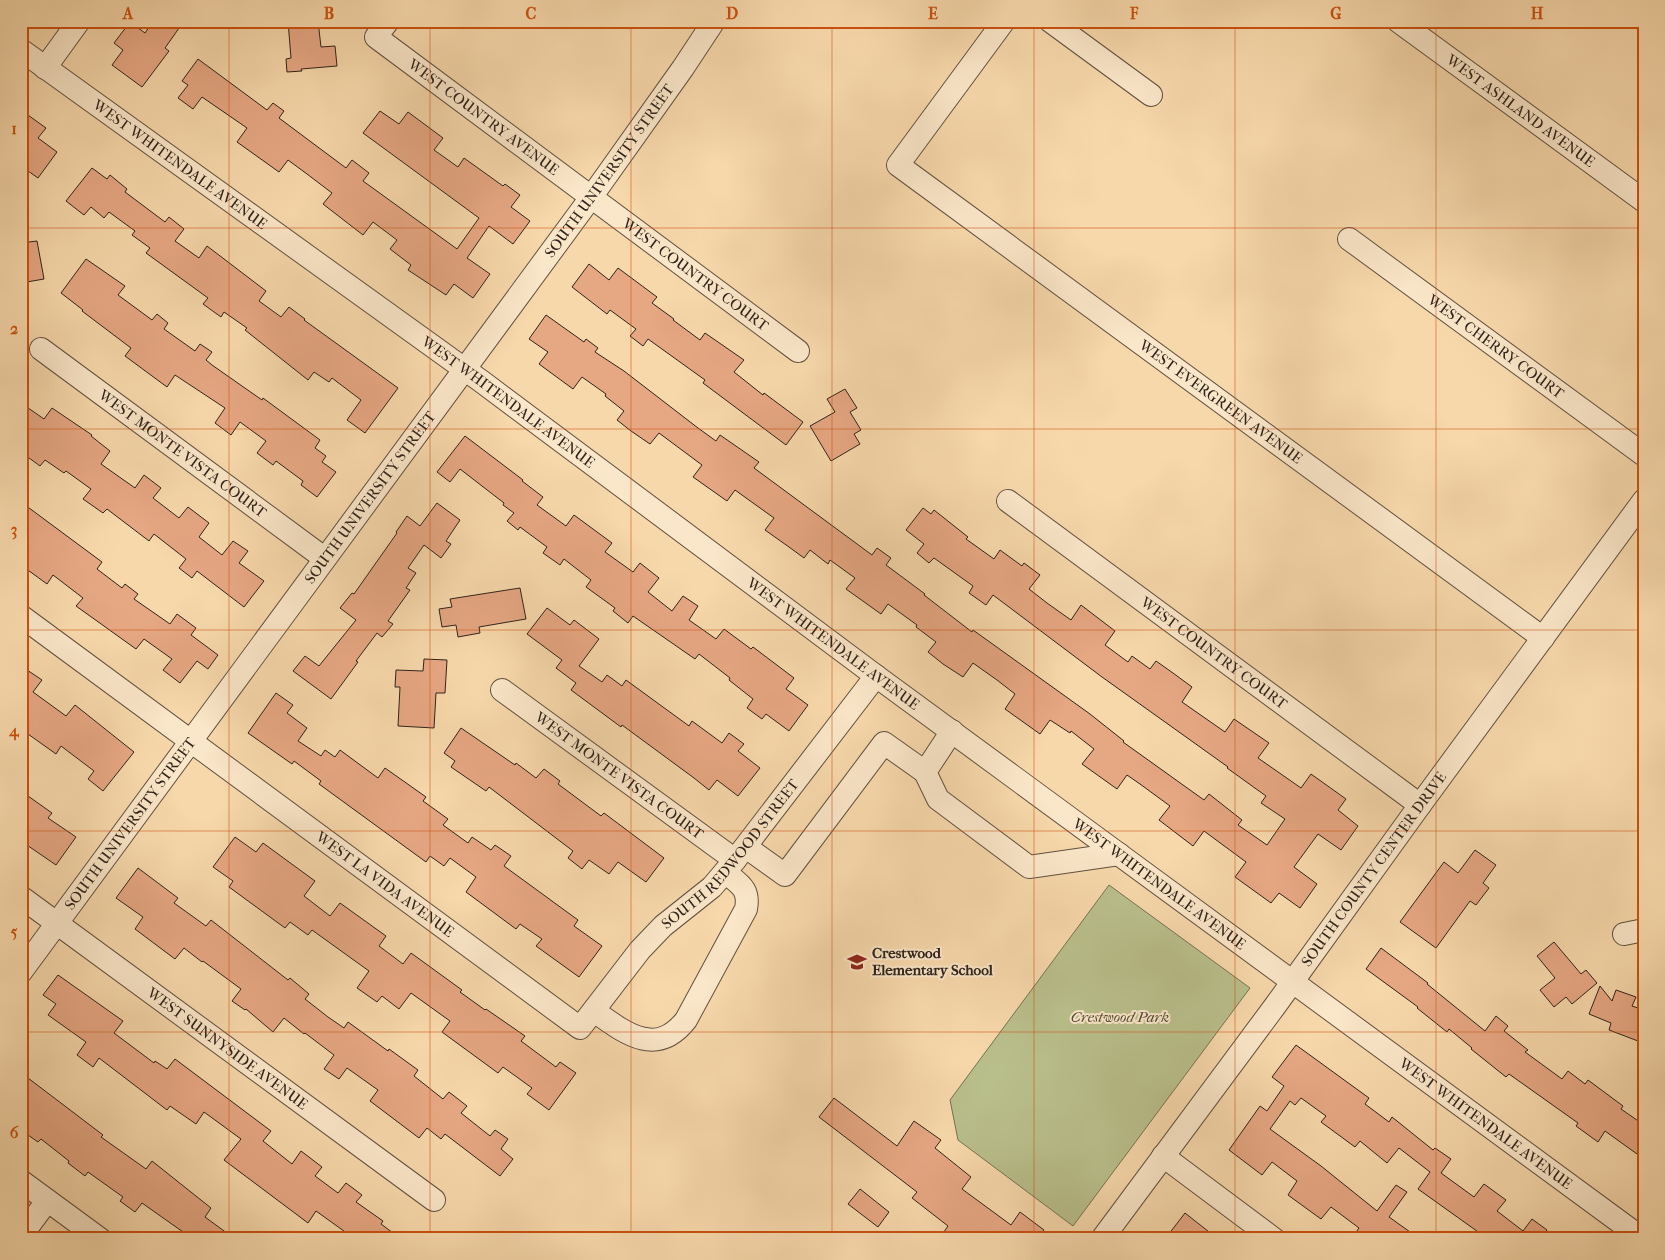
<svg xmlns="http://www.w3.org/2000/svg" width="1665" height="1260" font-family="'IM FELL French Canon',serif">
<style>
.green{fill:#b9bf8b;stroke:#747153}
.building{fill:#e6a783;stroke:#2f231b}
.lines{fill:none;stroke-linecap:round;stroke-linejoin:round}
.minor-casing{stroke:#61503f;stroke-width:24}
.minor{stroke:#fae6c8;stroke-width:22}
.grid{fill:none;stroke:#cc510e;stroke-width:1;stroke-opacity:0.55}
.labels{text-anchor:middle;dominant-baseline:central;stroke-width:4;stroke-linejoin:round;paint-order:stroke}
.street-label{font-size:15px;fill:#2f231b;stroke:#fae6c8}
.poi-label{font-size:15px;font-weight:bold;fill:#2f231b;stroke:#fae6c8;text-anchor:start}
.park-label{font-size:15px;font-style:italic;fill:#524a37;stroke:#fae6c8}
.neatline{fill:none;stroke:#cc510e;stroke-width:2}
.grid-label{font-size:16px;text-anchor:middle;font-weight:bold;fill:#cc510e}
</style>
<rect width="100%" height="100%" fill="#f7d8ab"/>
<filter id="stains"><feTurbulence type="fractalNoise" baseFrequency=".004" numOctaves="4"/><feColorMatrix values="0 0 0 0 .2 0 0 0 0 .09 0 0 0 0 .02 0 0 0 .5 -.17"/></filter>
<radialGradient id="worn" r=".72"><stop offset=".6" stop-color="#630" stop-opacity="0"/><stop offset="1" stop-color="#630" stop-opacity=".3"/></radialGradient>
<polygon class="green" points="1109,885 1250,988 1073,1226 958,1140 950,1100"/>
<g class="building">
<polygon points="153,21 184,21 165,48 169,51 142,87 112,65 123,50 114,43 130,22 145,33"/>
<polygon points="288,21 318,21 321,47 335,46 337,66 301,69 302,71 287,72 286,59 291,58"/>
<polygon points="198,59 267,110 273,103 284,111 279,118 346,168 352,160 369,173 363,181 457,249 479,218 363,133 380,111 399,124 408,112 443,138 434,150 458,167 464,158 503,186 505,184 520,195 511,207 530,221 513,244 489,226 467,258 490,274 473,298 454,284 446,295 408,270 411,265 390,249 397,240 373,222 363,235 323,204 332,193 307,174 288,160 279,172 237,142 247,128 202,97 193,109 178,98 188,85 182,81"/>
<polygon points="21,110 46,128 38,138 57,152 38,178 21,166"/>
<polygon points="92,168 107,179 110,175 127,189 125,192 165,222 169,217 184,229 175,241 199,258 207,246 266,291 259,301 281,317 289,307 305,319 304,320 398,388 365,433 347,420 361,400 332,378 329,382 314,372 308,380 245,330 247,328 224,312 221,317 203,304 208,298 146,253 150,248 132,235 135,231 109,212 104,218 91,207 84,215 66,201"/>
<polygon points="37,241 44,279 21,283 21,243"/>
<polygon points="86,259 125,286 118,295 152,320 157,314 168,323 164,329 195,351 200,344 212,352 206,360 212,365 262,400 263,398 320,440 315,448 326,456 322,462 336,472 317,497 301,485 303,481 276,461 273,465 257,453 266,441 240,422 231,435 215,423 225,408 175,375 167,387 125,356 131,348 82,311 83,310 61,293"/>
<polygon points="589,264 609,280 618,268 657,297 652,303 674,319 673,320 700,340 705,333 744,360 734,372 763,395 764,393 803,422 786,445 703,383 705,380 648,339 643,346 630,336 636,329 610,310 607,314 572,287"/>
<polygon points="546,315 584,342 586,339 598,348 595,352 624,371 698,428 716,441 720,435 759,462 754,468 872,555 877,548 891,558 886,565 925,594 924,595 972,632 973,630 1090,714 1124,741 1123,742 1204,800 1209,794 1242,820 1238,825 1267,845 1285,819 1261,803 1266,796 1227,768 1228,767 1102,677 993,595 986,605 969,593 973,586 934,558 929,563 917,553 924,544 906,530 923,508 931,514 934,510 968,537 966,539 994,559 1000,550 1022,566 1024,563 1040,575 1029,589 1047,603 1071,620 1081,605 1115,631 1105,645 1128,662 1132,656 1150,669 1156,661 1173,673 1192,687 1182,702 1225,732 1234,719 1269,743 1258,758 1301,788 1311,774 1346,799 1338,810 1358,826 1341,850 1318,834 1294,867 1317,884 1300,908 1279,893 1271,903 1235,877 1246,862 1204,831 1193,846 1159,820 1170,806 1140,784 1127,775 1117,789 1082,764 1094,749 1071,731 1070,733 1050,720 1040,734 1005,709 1015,694 997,680 973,663 963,677 943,664 928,652 936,642 916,627 917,625 888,604 881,614 846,589 855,578 830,560 828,564 810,550 804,558 789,547 765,530 774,518 735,490 727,501 693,477 702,465 659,433 650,444 631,431 617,420 624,411 605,396 606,394 582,377 573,389 539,364 548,352 529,339"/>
<polygon points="845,389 857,408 850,412 861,430 854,434 860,444 831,461 810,426 835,412 827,399"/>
<polygon points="21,403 44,419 52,408 92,435 91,436 110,451 101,464 135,488 144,475 161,488 153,498 179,518 188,507 209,523 199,537 222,555 233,541 248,551 239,563 264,581 244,607 197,571 192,578 179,568 186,559 154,534 149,541 107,509 103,513 83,499 91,489 66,471 64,473 45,460 40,466 21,452"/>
<polygon points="465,436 523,480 522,481 543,497 537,505 566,526 574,515 612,543 605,552 633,572 640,563 659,578 648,592 672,611 683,596 698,606 689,620 716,639 724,629 751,649 753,647 794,678 786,689 808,705 789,731 766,714 762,719 747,708 753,699 729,680 730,678 699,654 695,659 633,616 628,623 613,611 615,608 586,587 591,580 564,559 560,565 543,553 547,547 520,527 518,530 507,521 514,513 503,505 504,503 460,469 450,482 437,472"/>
<polygon points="21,502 102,562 97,569 122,588 125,584 138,594 134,599 170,624 177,614 196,628 191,635 218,655 208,669 197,661 180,683 163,670 172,659 144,639 136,649 76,606 83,598 53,575 47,584 21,565"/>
<polygon points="437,503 460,520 446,541 451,544 441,558 424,545 408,568 416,573 406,588 410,590 388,621 393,624 382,637 377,633 356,661 358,662 331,699 293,671 305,656 319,666 356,620 340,608 352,593 354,594 397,533 396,532 407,516 420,526"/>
<polygon points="520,588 526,619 479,627 480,633 458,637 456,625 442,627 439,609 452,607 450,599"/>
<polygon points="547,608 570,625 574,620 599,639 579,666 602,682 607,675 622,686 626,680 689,726 692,721 722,743 729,733 744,744 738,751 760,768 738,796 717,780 709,790 694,778 622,725 621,727 571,690 576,683 556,668 562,660 527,634"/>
<polygon points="424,659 447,660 445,693 436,693 434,728 398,726 400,687 395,687 396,670 423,671"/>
<polygon points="21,666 42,680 33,692 66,716 75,705 134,752 103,791 88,779 94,771 61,746 56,754 21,729"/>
<polygon points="276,693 293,705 287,713 307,728 298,741 321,756 325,750 335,757 340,750 378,778 385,768 426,797 423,801 448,819 443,825 468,843 472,837 491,850 495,845 511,856 504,866 578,920 574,926 602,946 579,977 536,946 542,939 520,924 516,929 466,892 476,877 450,858 444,866 430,856 426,862 319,784 321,781 294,761 292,764 248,733"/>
<polygon points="461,728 515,765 516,763 536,778 544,769 560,781 558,784 601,816 604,813 664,858 646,882 618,862 609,874 589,860 582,869 568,858 573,851 548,832 489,787 486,791 451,767 455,761 444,753"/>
<polygon points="21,791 52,813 48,818 76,837 56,865 21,841"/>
<polygon points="235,837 256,852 263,843 315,881 304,896 330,916 340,903 386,936 379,946 403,964 411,953 462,990 460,992 485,1010 486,1009 525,1036 521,1041 556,1067 560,1062 576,1073 549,1110 527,1094 532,1088 503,1067 498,1073 442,1032 450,1021 411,993 399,1009 382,996 377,1002 357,988 369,971 312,930 308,935 290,922 285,928 229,887 233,881 213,867"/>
<polygon points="1475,850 1496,865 1483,883 1489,888 1476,905 1470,901 1436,948 1400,922 1444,862 1458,873"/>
<polygon points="138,868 178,898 174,903 206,926 211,920 288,980 290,978 309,994 305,999 328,1017 344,1028 348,1022 388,1051 389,1049 418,1070 414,1076 443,1099 449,1092 467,1106 461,1113 490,1136 495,1130 508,1139 501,1149 513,1159 500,1176 445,1134 441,1139 427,1128 419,1138 370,1101 378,1090 347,1068 339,1079 324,1069 334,1055 305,1033 304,1034 284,1018 273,1032 246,1009 245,1010 232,1001 241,989 203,961 202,962 184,948 175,959 135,929 143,917 116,898"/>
<polygon points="1554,942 1581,974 1586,970 1597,983 1572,1004 1566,997 1554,1007 1540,990 1555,978 1537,956"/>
<polygon points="1381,948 1428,983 1427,984 1485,1031 1496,1016 1508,1026 1504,1031 1528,1050 1525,1052 1562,1079 1568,1071 1585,1084 1588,1080 1623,1106 1621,1109 1644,1125 1644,1159 1605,1131 1598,1142 1576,1126 1578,1123 1509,1074 1506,1077 1471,1049 1472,1048 1449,1029 1447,1032 1417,1008 1418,1007 1366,969"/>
<polygon points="58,975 123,1021 114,1033 154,1063 155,1061 167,1069 175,1059 271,1131 263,1141 292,1164 301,1151 322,1167 315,1176 338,1193 346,1183 362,1195 356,1202 383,1221 381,1224 401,1239 355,1239 316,1211 308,1223 224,1160 241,1139 204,1112 196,1124 170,1106 167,1110 99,1058 93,1067 77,1055 86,1042 48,1015 56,1004 43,995"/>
<polygon points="1600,986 1612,1001 1616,990 1636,997 1632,1006 1644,1010 1644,1025 1638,1041 1609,1030 1611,1023 1589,1014"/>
<polygon points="1296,1045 1369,1098 1365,1104 1389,1122 1392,1117 1433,1150 1435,1148 1451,1159 1441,1173 1474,1197 1484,1184 1506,1200 1497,1211 1523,1231 1532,1219 1547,1230 1540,1239 1488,1239 1418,1189 1430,1172 1399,1148 1387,1163 1360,1141 1355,1147 1321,1122 1326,1116 1301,1098 1295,1105 1290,1101 1270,1129 1321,1166 1377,1211 1396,1185 1407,1192 1389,1217 1420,1239 1351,1239 1359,1228 1331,1207 1321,1219 1288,1195 1297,1181 1272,1162 1262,1175 1229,1150 1260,1106 1267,1111 1284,1086 1272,1077"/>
<polygon points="28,1078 103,1135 101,1137 146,1169 152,1161 211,1208 205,1217 235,1239 193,1239 142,1203 135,1212 120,1201 123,1197 88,1172 85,1176 68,1163 69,1161 41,1139 38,1142 21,1130 21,1086"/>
<polygon points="834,1098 897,1146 914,1121 941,1140 935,1148 971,1177 962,1189 1011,1225 1020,1212 1044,1230 1038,1239 939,1239 948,1226 912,1198 917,1192 819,1117"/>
<polygon points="860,1189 889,1212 878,1227 848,1204"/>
<polygon points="1185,1213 1218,1239 1165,1239"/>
</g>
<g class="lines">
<g class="minor-casing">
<g id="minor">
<path id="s1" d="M388,21L376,37L798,351"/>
<path id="s2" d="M1004,21L898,165L1543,638"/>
<polyline points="1050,21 1151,95"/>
<path id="s3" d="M1398,21L1644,201"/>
<path id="s4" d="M21,50L481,381L876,676L1643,1239"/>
<polyline points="45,68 79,21"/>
<path id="s5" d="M1349,239L1644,455"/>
<path id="s6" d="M41,349L324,558"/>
<path id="s7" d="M1008,501L1420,805"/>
<path id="s8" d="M21,616L580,1028L640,950L663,926L712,887L735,860L876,676"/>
<path id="s9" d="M502,690L735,860"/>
<polyline points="925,772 952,731"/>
<polyline points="746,847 785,875 884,743 925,772 938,799 1029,867 1119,854"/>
<path id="s10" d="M21,897L434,1200"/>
<polyline points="1624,934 1644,930"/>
<path id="s11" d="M21,972L592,196L683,68L714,21"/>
<path d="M594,1011C625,1033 656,1058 686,1020L746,909C750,888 739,884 725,872"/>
<polyline points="1163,1156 1274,1239"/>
<polyline points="21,1181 100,1239"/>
<polyline points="21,1236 47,1201"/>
<path id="s12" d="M1102,1239L1275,1006L1420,805L1644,500"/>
</g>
</g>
<use href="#minor" class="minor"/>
</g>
<path class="grid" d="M229,21V1239M430,21V1239M631,21V1239M832,21V1239M1034,21V1239M1235,21V1239M1436,21V1239M21,228H1644M21,429H1644M21,630H1644M21,831H1644M21,1032H1644"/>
<defs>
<g id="school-bare" transform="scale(1.5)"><path d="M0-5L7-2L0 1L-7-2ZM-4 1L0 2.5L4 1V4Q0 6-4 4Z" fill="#8f2418" stroke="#fae6c8" stroke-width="2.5" paint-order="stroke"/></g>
</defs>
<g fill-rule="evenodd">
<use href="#school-bare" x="857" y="962"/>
</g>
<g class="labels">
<g class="street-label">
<text stroke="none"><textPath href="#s3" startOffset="152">WEST ASHLAND AVENUE</textPath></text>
<text stroke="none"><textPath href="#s1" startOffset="154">WEST COUNTRY AVENUE</textPath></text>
<text stroke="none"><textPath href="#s4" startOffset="196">WEST WHITENDALE AVENUE</textPath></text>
<text stroke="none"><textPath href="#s11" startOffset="994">SOUTH UNIVERSITY STREET</textPath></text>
<text stroke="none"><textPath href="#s1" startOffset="418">WEST COUNTRY COURT</textPath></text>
<text stroke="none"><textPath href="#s5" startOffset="182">WEST CHERRY COURT</textPath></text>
<text stroke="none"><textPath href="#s2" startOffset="579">WEST EVERGREEN AVENUE</textPath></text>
<text stroke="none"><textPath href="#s4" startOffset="601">WEST WHITENDALE AVENUE</textPath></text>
<text stroke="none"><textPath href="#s6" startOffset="176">WEST MONTE VISTA COURT</textPath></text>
<text stroke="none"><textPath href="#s11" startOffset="589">SOUTH UNIVERSITY STREET</textPath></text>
<text stroke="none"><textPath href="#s4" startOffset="1006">WEST WHITENDALE AVENUE</textPath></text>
<text stroke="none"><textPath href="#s7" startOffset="256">WEST COUNTRY COURT</textPath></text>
<text stroke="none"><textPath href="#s9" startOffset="145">WEST MONTE VISTA COURT</textPath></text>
<text stroke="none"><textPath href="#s11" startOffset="184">SOUTH UNIVERSITY STREET</textPath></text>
<text stroke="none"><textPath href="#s8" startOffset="925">SOUTH REDWOOD STREET</textPath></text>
<text stroke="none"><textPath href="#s12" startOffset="459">SOUTH COUNTY CENTER DRIVE</textPath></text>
<text stroke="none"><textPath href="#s4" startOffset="1411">WEST WHITENDALE AVENUE</textPath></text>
<text stroke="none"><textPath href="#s8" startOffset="452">WEST LA VIDA AVENUE</textPath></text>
<text stroke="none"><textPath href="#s10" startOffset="256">WEST SUNNYSIDE AVENUE</textPath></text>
<text stroke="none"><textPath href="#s4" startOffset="1816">WEST WHITENDALE AVENUE</textPath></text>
</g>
<g class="poi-label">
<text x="872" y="953">Crestwood<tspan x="872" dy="17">Elementary School</tspan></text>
</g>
<g class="park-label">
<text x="1120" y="1017">Crestwood Park</text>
</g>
</g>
<rect width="1665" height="1260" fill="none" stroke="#f7d8ab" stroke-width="55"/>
<rect x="28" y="28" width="1610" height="1204" class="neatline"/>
<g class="grid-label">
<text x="128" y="19">A</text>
<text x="329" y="19">B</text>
<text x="531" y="19">C</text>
<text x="732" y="19">D</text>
<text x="933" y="19">E</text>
<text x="1134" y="19">F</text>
<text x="1336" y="19">G</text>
<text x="1537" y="19">H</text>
<text x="14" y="134">1</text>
<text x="14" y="334">2</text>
<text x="14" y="535">3</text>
<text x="14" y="736">4</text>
<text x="14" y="937">5</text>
<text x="14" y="1138">6</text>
</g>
<rect width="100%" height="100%" filter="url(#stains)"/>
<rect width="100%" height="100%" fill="url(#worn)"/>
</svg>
